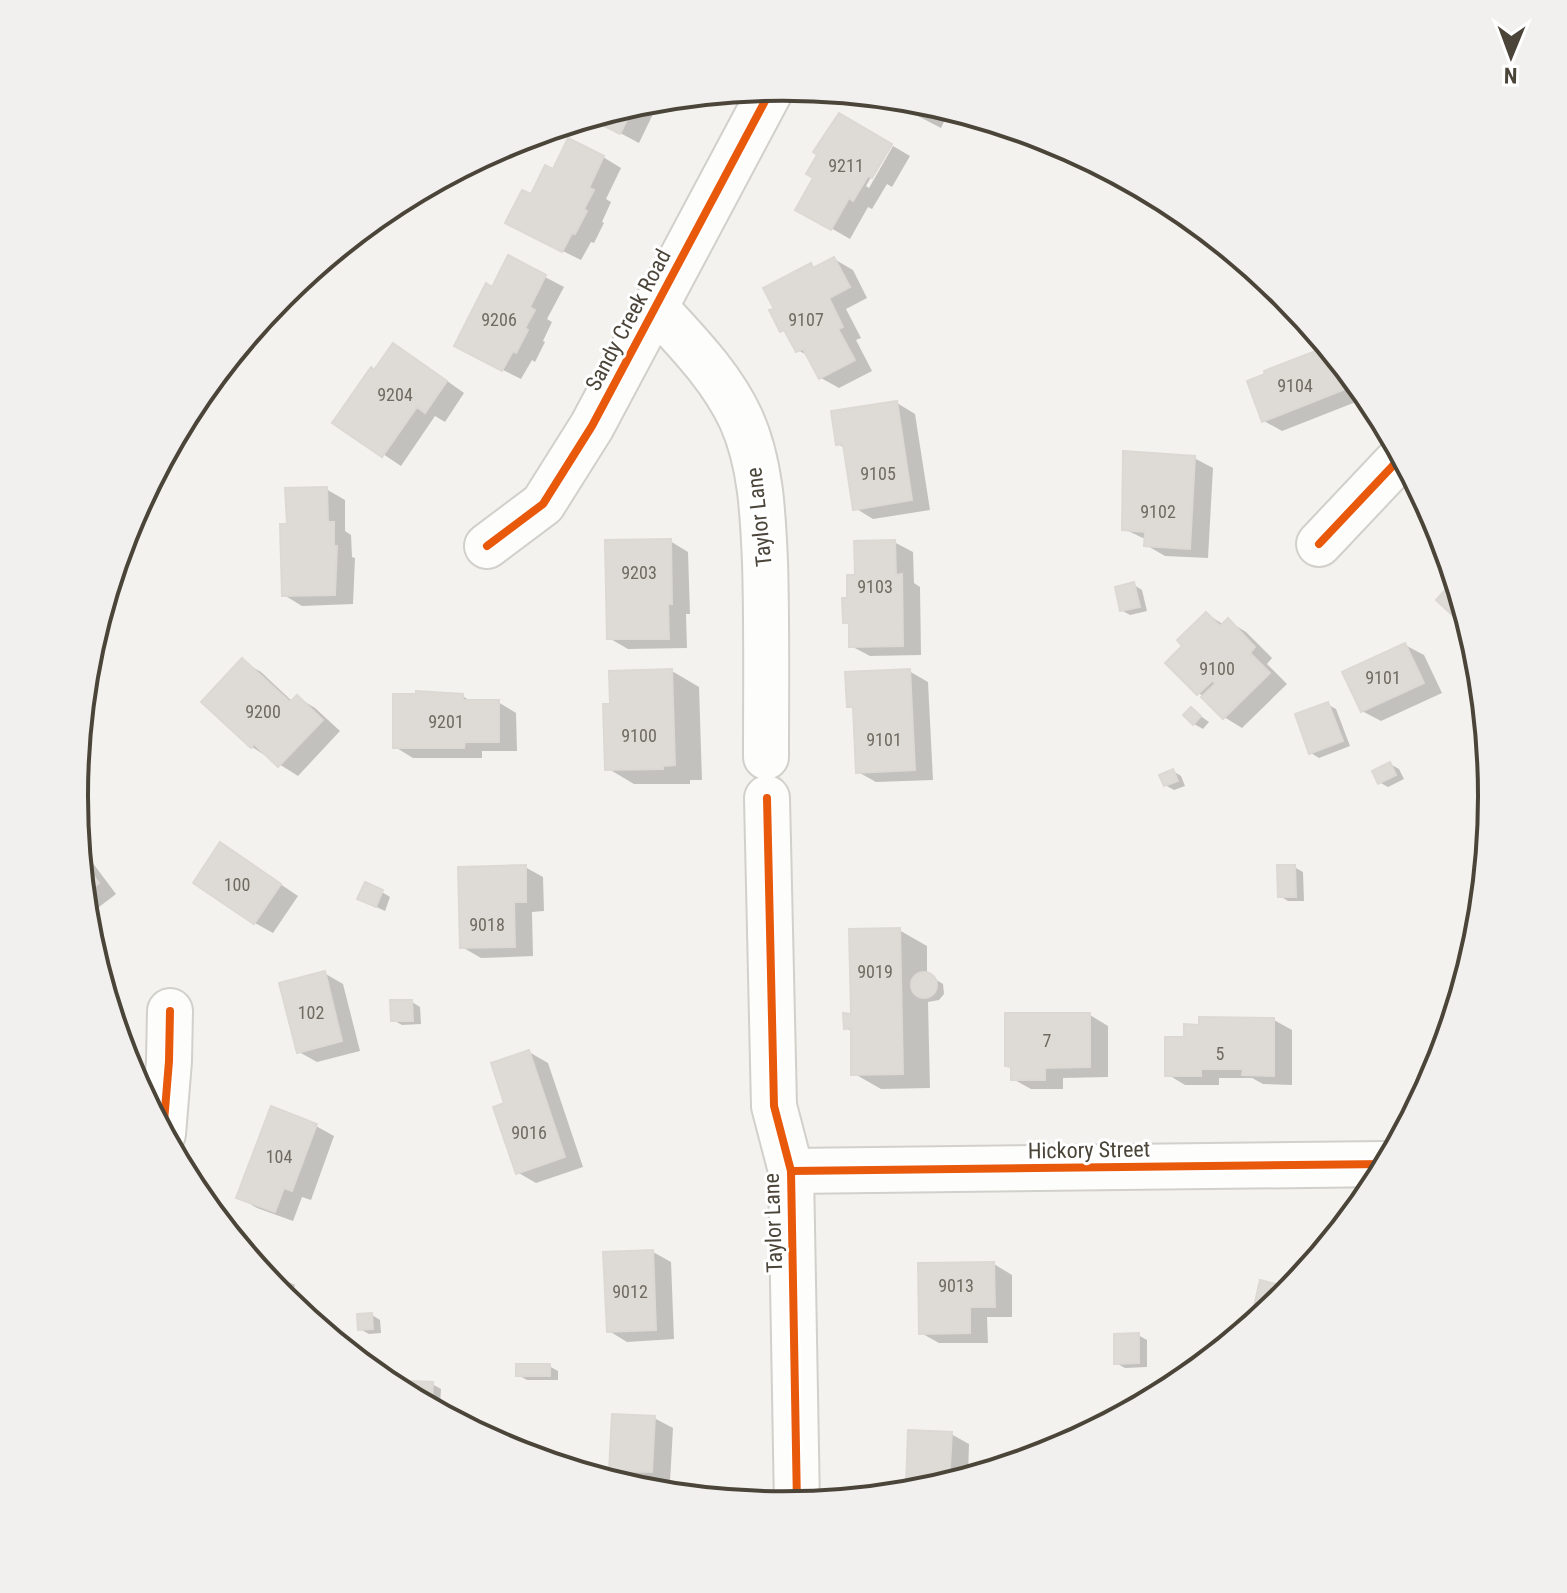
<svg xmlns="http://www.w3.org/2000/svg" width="1567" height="1593" font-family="'Roboto Condensed',sans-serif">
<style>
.shadow{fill:#0003}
.building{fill:#dedbd6;stroke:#dcd9d4;stroke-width:2}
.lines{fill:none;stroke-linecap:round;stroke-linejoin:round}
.minor-casing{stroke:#d2d0cb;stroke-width:48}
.minor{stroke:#fdfdfc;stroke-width:44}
.cycleway-casing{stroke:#fff;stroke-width:13}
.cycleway{stroke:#e8590c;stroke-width:8}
.labels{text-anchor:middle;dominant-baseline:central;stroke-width:6;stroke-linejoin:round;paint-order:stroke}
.number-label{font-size:18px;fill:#706a61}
.street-label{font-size:22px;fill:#4b4439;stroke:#fff}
.rim{fill:none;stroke:#4b4439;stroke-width:4}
</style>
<rect width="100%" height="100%" fill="#f4f2ee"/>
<g class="shadow">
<polygon points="881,97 922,101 950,109 941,128"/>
<polygon points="666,99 658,114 654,112 639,143 590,117 646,101"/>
<polygon points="890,144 866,186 869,188 893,146 910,156 892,187 887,184 872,209 868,207 850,239 798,209 815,178"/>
<polygon points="603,157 621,168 606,199 611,202 602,222 604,223 594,243 591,242 581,260 526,233 532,196"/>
<polygon points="509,258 564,287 547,319 552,322 543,341 545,342 535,362 532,360 521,379 475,356 493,289"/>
<polygon points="834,259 853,270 867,298 846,309 861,338 856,340 872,371 839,388 821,378 810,357 798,350 789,334 782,330 776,310 811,265 817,268"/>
<polygon points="1326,349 1333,353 1350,374 1361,400 1282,431 1264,421"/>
<polygon points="412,356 464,393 445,422 435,416 401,466 335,422 375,372"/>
<polygon points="897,403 915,414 930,510 873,519 855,508 846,449 838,444"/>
<polygon points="1194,458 1213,468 1208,558 1165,556 1146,545 1147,540 1124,529"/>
<polygon points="326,489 345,500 345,531 351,535 352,557 355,558 353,604 302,606 284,595"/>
<polygon points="670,541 688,552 690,614 686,614 687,648 628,649 609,638"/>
<polygon points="894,542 913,552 914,583 920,587 921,655 870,656 851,646 851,625 845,622 849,600 857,577"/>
<polygon points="1134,585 1142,590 1147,611 1130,615 1121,610"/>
<polygon points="1207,614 1224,625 1228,621 1246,632 1272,658 1267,664 1287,684 1242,728 1224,717 1168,663 1185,646"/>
<polygon points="1405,645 1424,655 1442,693 1381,721 1362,711"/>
<polygon points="242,661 261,672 293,702 297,697 315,708 340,731 298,776 252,747 204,702"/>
<polygon points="672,671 699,687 702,780 690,780 690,784 634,784 607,768 612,705"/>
<polygon points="909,671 928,682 933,780 876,782 858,772 855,710 849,706"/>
<polygon points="462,696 473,702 498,702 516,713 517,751 482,751 482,758 413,758 395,747"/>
<polygon points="1327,704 1336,709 1350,746 1319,758 1311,753"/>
<polygon points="1191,709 1209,722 1203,729 1194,724"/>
<polygon points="1390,764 1399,769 1404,779 1388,787 1379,782"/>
<polygon points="1173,771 1181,776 1185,786 1174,790 1165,785"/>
<polygon points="80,852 89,858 116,894 86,917"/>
<polygon points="239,856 298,896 273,933 255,923"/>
<polygon points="525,867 543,877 544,911 532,912 533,956 481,958 462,947"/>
<polygon points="1294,867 1303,872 1304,901 1288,901 1280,896"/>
<polygon points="382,892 390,897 385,911 368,903"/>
<polygon points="899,930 927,946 927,974 943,984 944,994 939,1000 928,1002 930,1088 881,1089 853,1073 853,1032 846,1028"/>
<polygon points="324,973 343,984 360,1051 317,1062 299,1052"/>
<polygon points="412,1002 420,1007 421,1024 402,1025 393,1020"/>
<polygon points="1090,1015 1108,1026 1108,1077 1063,1078 1063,1089 1031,1089 1013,1079 1013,1069 1007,1065"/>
<polygon points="1274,1020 1292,1030 1292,1085 1263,1084 1252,1078 1219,1078 1219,1085 1185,1085 1167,1074 1186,1039"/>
<polygon points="529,1052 548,1063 583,1167 536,1183 517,1172"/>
<polygon points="316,1126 334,1136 311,1200 302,1197 293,1221 257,1208 239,1197"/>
<polygon points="653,1252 671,1262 674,1339 627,1342 609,1331"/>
<polygon points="994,1264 1012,1275 1012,1317 987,1317 988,1343 939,1343 921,1333"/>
<polygon points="255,1266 295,1285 288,1303 281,1298"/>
<polygon points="1296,1285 1268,1312 1256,1305"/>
<polygon points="372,1315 380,1320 381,1333 369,1334 360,1329"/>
<polygon points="1138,1335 1147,1340 1147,1367 1125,1368 1116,1363"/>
<polygon points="549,1366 558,1371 558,1380 527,1380 518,1375"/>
<polygon points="410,1383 432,1384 441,1389 440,1405 424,1405 410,1397"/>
<polygon points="654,1418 673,1428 670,1482 629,1480 611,1470"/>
<polygon points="951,1434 969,1444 968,1478 921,1492 908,1486"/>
</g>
<g class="building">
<polygon points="879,96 919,100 912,113"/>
<polygon points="635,104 620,134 588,118"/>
<polygon points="839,113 892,144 872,178 868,176 853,201 849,198 831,230 795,210 813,178 806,174 817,155 813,152"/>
<polygon points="568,138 604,156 589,188 594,190 584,209 587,211 575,234 572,233 562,252 505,223 522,190 531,194 545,165 553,169"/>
<polygon points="508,255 546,275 530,307 535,310 525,328 528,330 516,353 513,351 502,371 454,346 486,283 492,287"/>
<polygon points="834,257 850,287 829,298 843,327 838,329 855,360 819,379 803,349 796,352 784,330 780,332 769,310 774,309 763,288 811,263 813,268"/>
<polygon points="393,343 447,381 425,413 417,407 382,457 332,423 371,367 374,370"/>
<polygon points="1326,347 1343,390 1262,422 1247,381 1265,374 1264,371"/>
<polygon points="897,401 912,500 853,510 843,444 836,445 831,411"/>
<polygon points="1123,451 1195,456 1190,549 1144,546 1145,532 1122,530"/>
<polygon points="327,487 328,522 334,522 334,546 337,546 335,595 282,596 280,524 287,524 285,488"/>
<polygon points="671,539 672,604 668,604 669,639 607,639 605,540"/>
<polygon points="895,540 896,575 902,574 903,646 849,647 849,623 843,623 842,598 847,598 847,575 855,575 854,541"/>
<polygon points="1455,579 1469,625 1466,628 1436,600"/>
<polygon points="1134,582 1140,607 1120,611 1115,587"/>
<polygon points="1206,612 1220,626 1228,618 1255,647 1250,653 1270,673 1223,719 1201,697 1215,684 1213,680 1197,695 1165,663 1182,646 1177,640"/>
<polygon points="1405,643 1424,683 1361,712 1342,672"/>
<polygon points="242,658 290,702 297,695 323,720 278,767 254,744 251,748 201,702"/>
<polygon points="672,669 675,765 663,766 663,769 605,770 603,704 610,704 609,671"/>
<polygon points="910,669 915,770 856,773 853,707 847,707 845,672"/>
<polygon points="416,691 463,694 463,700 499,700 499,742 465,742 464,748 393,748 393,694 416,694"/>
<polygon points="1328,702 1343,741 1309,754 1295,714"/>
<polygon points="1191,707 1201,716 1193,725 1183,715"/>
<polygon points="1390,762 1396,775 1378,784 1372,771"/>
<polygon points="1173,769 1178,781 1164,786 1159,775"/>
<polygon points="220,842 281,884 254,924 193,883"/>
<polygon points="80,858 99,883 84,895"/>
<polygon points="526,865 526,902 514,902 515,947 460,948 458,867"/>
<polygon points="1277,865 1295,865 1296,897 1278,897"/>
<polygon points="365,882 383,890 376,907 357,899"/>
<polygon points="900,928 903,1074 851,1075 851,1028 844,1029 843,1013 851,1014 849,929"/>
<polygon points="325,971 342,1041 297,1053 279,983"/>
<circle cx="924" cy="985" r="13"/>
<polygon points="390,1000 412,1000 413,1021 391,1021"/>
<polygon points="1005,1013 1090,1013 1090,1067 1045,1068 1045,1080 1011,1080 1011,1067 1005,1066"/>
<polygon points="1199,1017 1274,1018 1274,1076 1242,1075 1243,1069 1201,1069 1201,1076 1165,1076 1165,1037 1184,1037 1184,1024 1199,1025"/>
<polygon points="529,1050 565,1157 516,1174 493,1107 504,1103 491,1063"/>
<polygon points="271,1106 317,1124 292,1191 284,1188 275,1212 236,1198"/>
<polygon points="653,1250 656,1330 607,1332 603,1252"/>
<polygon points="994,1262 995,1307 970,1307 970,1333 919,1334 918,1263"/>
<polygon points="253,1263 278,1272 272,1287"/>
<polygon points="1260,1280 1287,1287 1288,1280 1298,1283 1271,1310 1254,1306"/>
<polygon points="372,1313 373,1329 358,1330 357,1314"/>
<polygon points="1139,1333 1139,1363 1114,1364 1114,1334"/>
<rect x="516" y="1364" width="34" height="12"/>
<polygon points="409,1381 433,1382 432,1402 417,1401 408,1396"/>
<polygon points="612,1414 655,1416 652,1472 609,1471"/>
<polygon points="908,1430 952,1432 949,1484 935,1488 906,1487"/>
</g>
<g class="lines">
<g class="minor-casing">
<g id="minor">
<path d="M656,308C688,343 721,376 741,419C761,463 763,515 765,562C767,627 766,692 766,757"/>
<polyline points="1319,544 1402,456"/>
<polyline points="487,546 543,504 592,426 772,88"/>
<polyline points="767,798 774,1106 791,1171 797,1505"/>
<polyline points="163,1134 169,1061 170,1011"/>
<polyline points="791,1171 1387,1164"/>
</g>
</g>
<use href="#minor" class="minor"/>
<g class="cycleway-casing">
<g id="cycleway">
<polyline points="1319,544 1402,456"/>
<polyline points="487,546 543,504 592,426 772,88"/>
<polyline points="767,798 774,1106 791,1171 797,1505"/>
<polyline points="163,1134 169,1061 170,1011"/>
<polyline points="791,1171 1387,1164"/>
</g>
</g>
<use href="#cycleway" class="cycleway"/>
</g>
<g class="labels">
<g class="number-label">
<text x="846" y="165">9211</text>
<text x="499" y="319">9206</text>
<text x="806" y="319">9107</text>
<text x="1295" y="385">9104</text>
<text x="395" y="394">9204</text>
<text x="878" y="473">9105</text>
<text x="1158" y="511">9102</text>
<text x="639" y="572">9203</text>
<text x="875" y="586">9103</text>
<text x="1217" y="668">9100</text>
<text x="1383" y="677">9101</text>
<text x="263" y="711">9200</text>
<text x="446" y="721">9201</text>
<text x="639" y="735">9100</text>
<text x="884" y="739">9101</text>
<text x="237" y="884">100</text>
<text x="487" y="924">9018</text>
<text x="875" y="971">9019</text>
<text x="311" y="1012">102</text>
<text x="1047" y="1040">7</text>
<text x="1220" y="1053">5</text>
<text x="529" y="1132">9016</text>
<text x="279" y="1156">104</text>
<text x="956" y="1285">9013</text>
<text x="630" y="1291">9012</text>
</g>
<g class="street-label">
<text transform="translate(628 320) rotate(-62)">Sandy Creek Road</text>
<text transform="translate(759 517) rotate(-96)">Taylor Lane</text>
<text transform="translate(1089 1150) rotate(-1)">Hickory Street</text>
<text transform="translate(773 1223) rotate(-92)">Taylor Lane</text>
</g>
</g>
<path d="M0 0H1567V1593H0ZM88 796a695 695 0 1 1 1390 0a695 695 0 1 1-1390 0Z" fill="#f1f0ef" fill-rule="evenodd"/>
<path class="rim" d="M88 796a695 695 0 1 1 1390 0a695 695 0 1 1-1390 0Z"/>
<g transform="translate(1511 56) rotate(181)" stroke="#ffffff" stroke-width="6" paint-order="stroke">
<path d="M0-6L14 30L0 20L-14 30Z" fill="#4b4439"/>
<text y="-12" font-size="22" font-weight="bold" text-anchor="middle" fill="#4b4439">N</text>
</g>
</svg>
